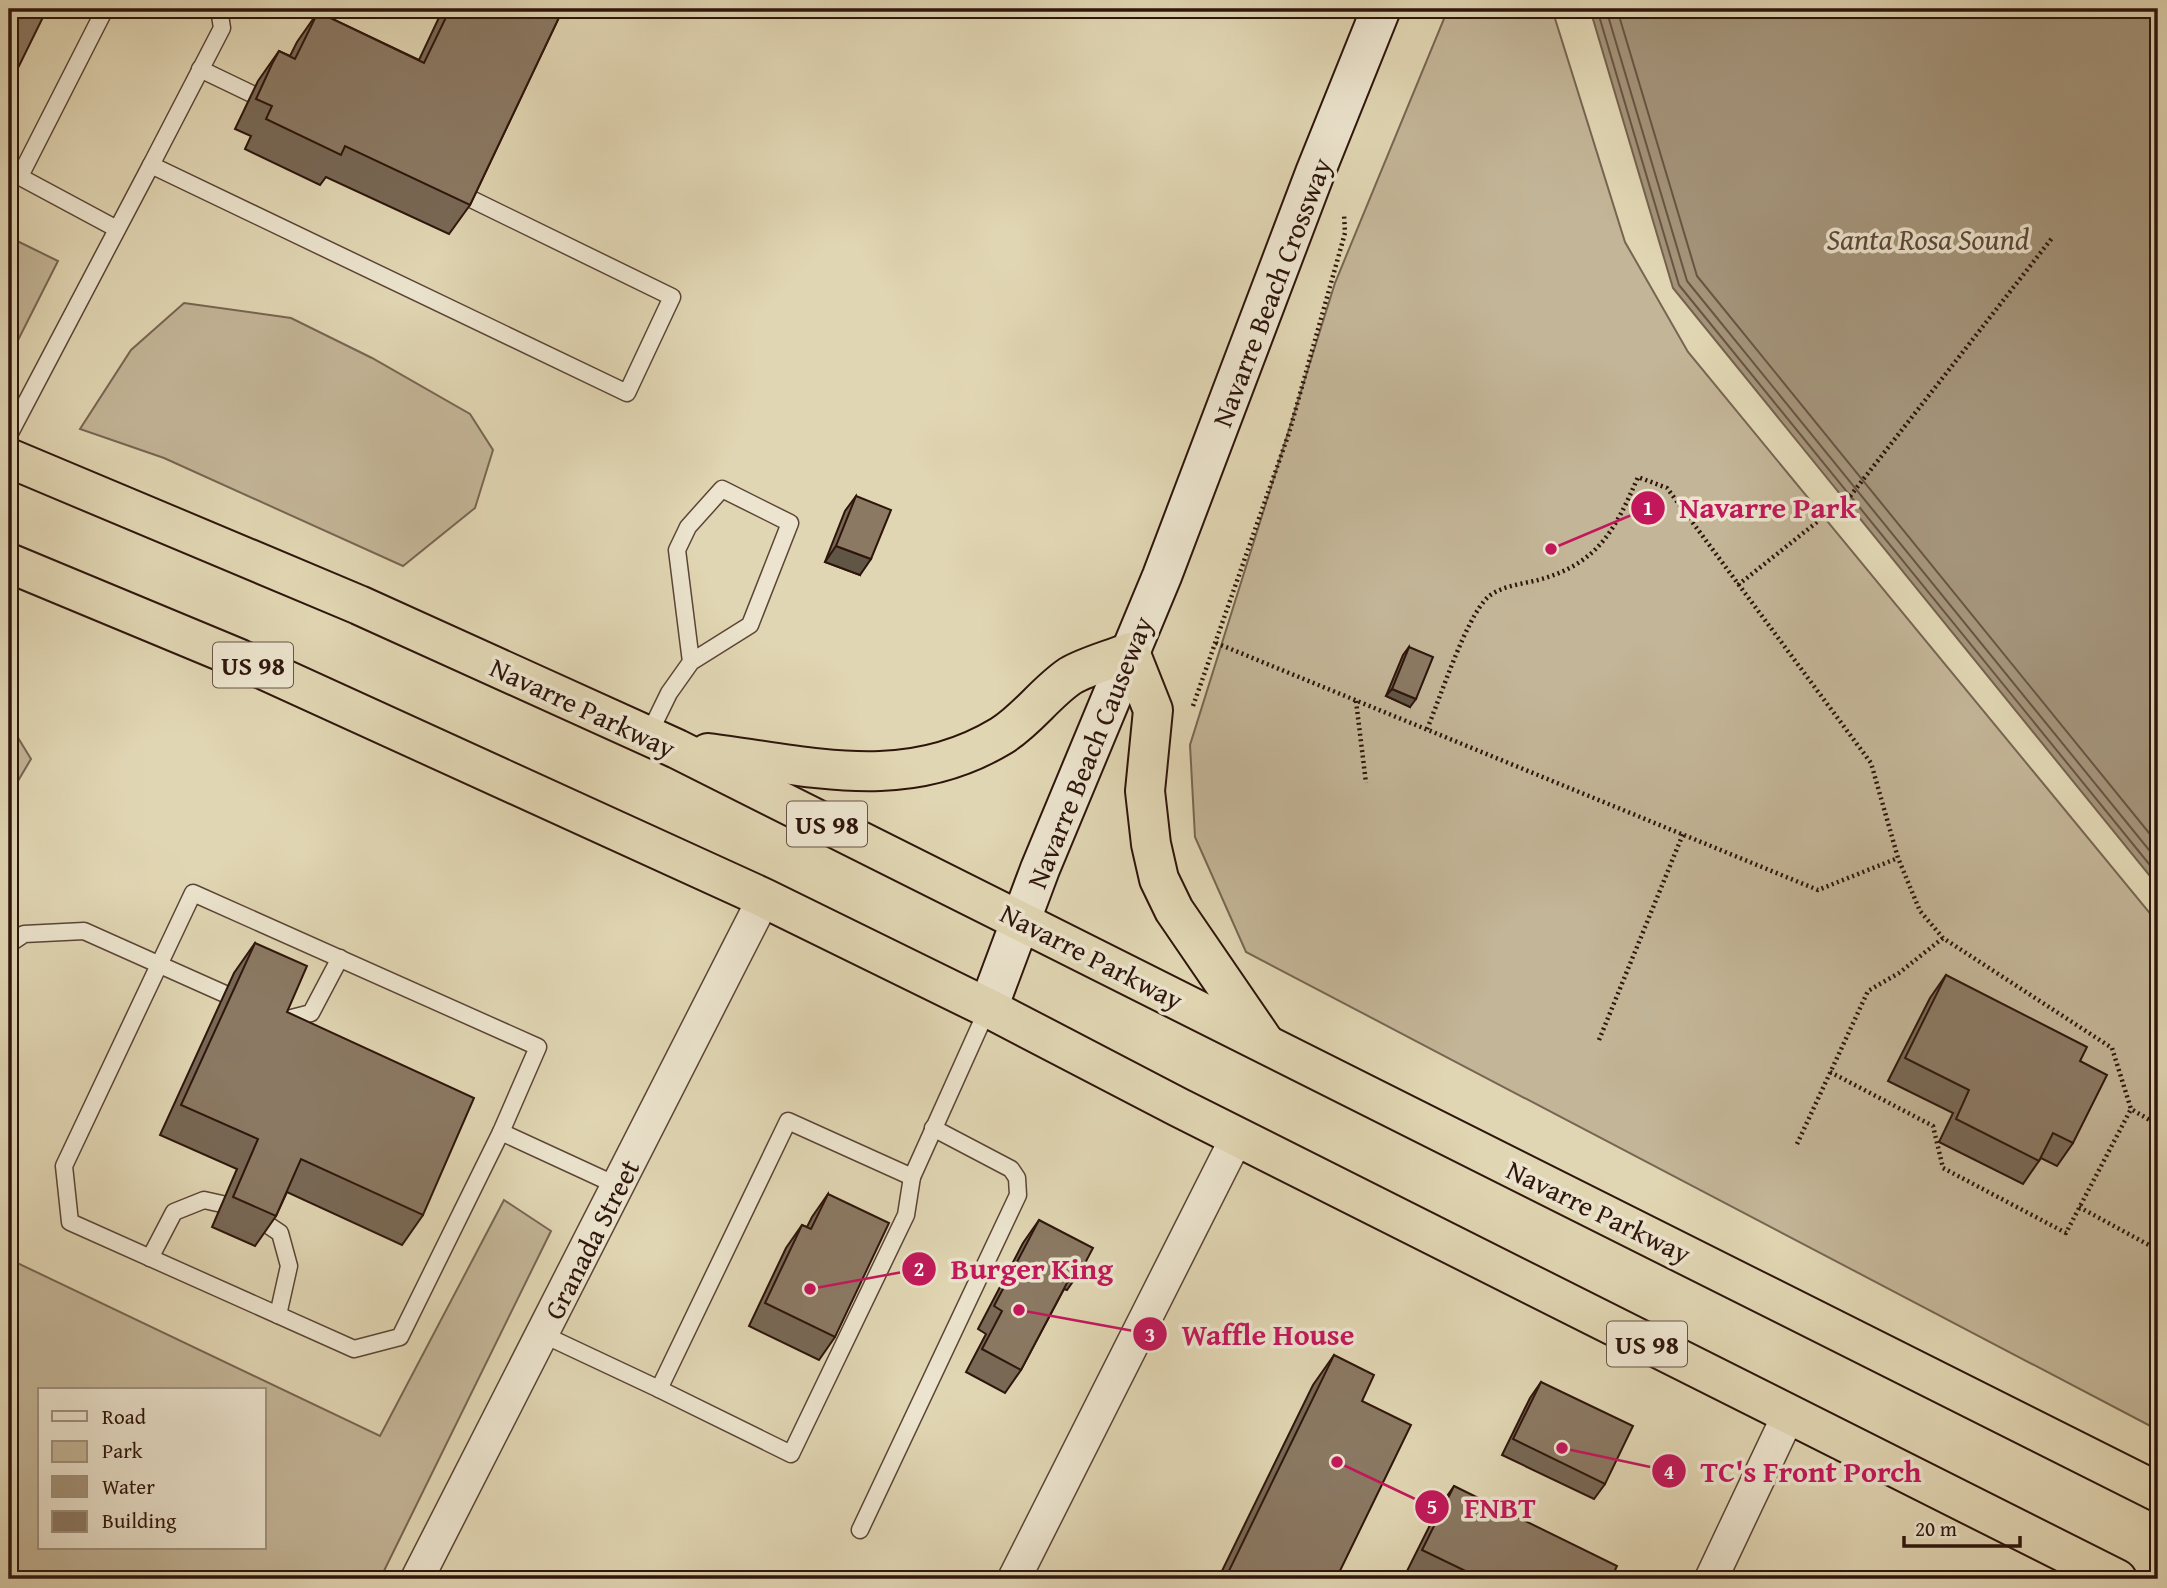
<svg xmlns="http://www.w3.org/2000/svg" width="2167" height="1588" font-family="'Gentium Book Plus',serif">
<style>
.green{fill:#c3b597;stroke:#786552;stroke-width:2;fill-rule:evenodd}
.water{fill:#a4947a;stroke:#75614e;stroke-width:2}
.lines{fill:none;stroke-linecap:round;stroke-linejoin:round}
.shore{stroke:#695443;stroke-width:2}
.service-casing{stroke:#5b4536;stroke-width:19}
.minor-casing{stroke:#5b4536;stroke-width:35}
.secondary-casing{stroke:#2e150c;stroke-width:42}
.trunk-casing{stroke:#2e150c;stroke-width:42}
.path{stroke:#2e150c;stroke-width:4.5;stroke-dasharray:2 3.5;stroke-linecap:butt}
.service{stroke:#ece4ce;stroke-width:16}
.minor{stroke:#ece4ce;stroke-width:32}
.secondary{stroke:#ece4ce;stroke-width:38}
.trunk{stroke:#e1d6b3;stroke-width:38}
.wall{fill:#786855;stroke:#2e150c;stroke-width:2}
.shaded-wall{fill:#615545;stroke:#2e150c;stroke-width:2}
.building{fill:#8b7963;stroke:#2e150c;stroke-width:2}
.labels{text-anchor:middle;dominant-baseline:central;stroke-width:7;stroke-linejoin:round;paint-order:stroke}
.shield{fill:#ece4ce;stroke:#675346;stroke-width:2}
.shield-label{font-size:26px;font-weight:bold;fill:#2e150c}
.street-label{font-size:28px;fill:#2e150c;stroke:#ece4ce}
.water-label{font-size:30px;font-style:italic;fill:#5d4838;stroke:#ece4ce}
.leader{fill:none;stroke:#c2185b;stroke-width:2.5}
.callout-dot{fill:#c2185b;stroke:#ece4ce;stroke-width:2.5}
.mark-label{font-size:21px;text-anchor:middle;font-weight:bold;fill:#fff}
.callout-label{font-size:30px;text-anchor:middle;font-weight:bold;fill:#c2185b;stroke:#ece4ce;stroke-width:7;stroke-linejoin:round;paint-order:stroke}
</style>
<rect width="100%" height="100%" fill="#e1d6b3"/>
<filter id="stains"><feTurbulence type="fractalNoise" baseFrequency=".00286" numOctaves="4"/><feColorMatrix values="0 0 0 0 .2 0 0 0 0 .09 0 0 0 0 .02 0 0 0 .5 -.17"/></filter>
<radialGradient id="worn" r=".72"><stop offset=".6" stop-color="#630" stop-opacity="0"/><stop offset="1" stop-color="#630" stop-opacity=".3"/></radialGradient>
<g class="green">
<polygon points="1448,9 1552,9 1625,242 1688,352 2158,923 2158,1430 1246,952 1195,837 1190,745 1335,283"/>
<polygon points="9,237 58,261 9,358"/>
<polygon points="184,303 291,318 372,358 470,414 493,450 475,508 403,566 164,458 80,429 131,350"/>
<polygon points="9,723 31,759 9,796"/>
<path d="M504,1200L551,1231L380,1579H9V1259L380,1436ZM264,1390V1548H40V1390Z"/>
</g>
<polygon class="water" points="1590,9 2158,9 2158,886 1673,288"/>
<g class="lines">
<g class="shore">
<polyline points="1597,9 1679,285 2158,875"/>
<polyline points="1606,9 1687,281 2158,861"/>
<polyline points="1617,9 1697,276 2158,844"/>
</g>
<g class="service-casing">
<g id="service">
<polyline points="200,69 252,94"/>
<polyline points="151,165 222,28 219,9"/>
<polyline points="9,171 117,229"/>
<polyline points="20,176 105,9"/>
<polyline points="9,435 151,165 627,393 672,297 467,197"/>
<polyline points="648,736 669,693 691,662 750,625 790,523 722,489 688,527 677,550 691,662"/>
<polygon points="193,893 538,1047 501,1132 400,1337 354,1349 70,1222 64,1166"/>
<polyline points="9,944 24,934 84,931 225,994"/>
<polyline points="279,1018 284,1020 311,1013 340,958"/>
<polyline points="501,1132 618,1186"/>
<polyline points="265,1223 280,1233 289,1266 278,1315"/>
<polyline points="150,1258 174,1212 204,1200 222,1204"/>
<polyline points="542,1334 659,1389 788,1121 912,1177 988,1008"/>
<polyline points="659,1389 791,1454 906,1215 912,1177"/>
<polyline points="860,1530 1018,1195 1017,1178 1011,1169 933,1128"/>
</g>
</g>
<g class="minor-casing">
<g id="minor">
<polyline points="417,1579 764,898"/>
<polyline points="1014,1579 1237,1137"/>
<polyline points="1711,1579 1788,1416"/>
</g>
</g>
<g class="secondary-casing">
<polyline id="secondary" points="988,1008 1040,869 1162,576 1315,173 1381,9"/>
</g>
<g class="trunk-casing">
<g id="trunk">
<polyline points="9,458 359,605 677,749 2158,1492"/>
<polyline points="9,563 240,659 764,898 988,1008 1178,1107 2117,1579"/>
<path d="M708,753C811,766 905,794 1001,736C1027,720 1045,693 1070,676C1087,666 1111,660 1130,652L1153,710L1145,791L1151,844L1159,879L1174,910L1263,1040"/>
</g>
</g>
<g class="path">
<polyline points="1738,585 1851,495 2052,238"/>
<polyline points="1216,643 1818,890 1898,858"/>
<polyline points="1356,701 1366,783"/>
<polyline points="1193,706 1289,433 1345,233 1344,214"/>
<path d="M1427,729C1440,699 1466,617 1488,597C1501,586 1522,584 1538,580C1598,564 1615,530 1638,477L1667,488L1871,763L1898,858L1920,911L1943,938L2112,1048L2131,1109L2158,1125"/>
<polyline points="1599,1040 1683,834"/>
<polyline points="1830,1072 1933,1126 1943,1168 2066,1233 2131,1109"/>
<polyline points="1797,1144 1868,991 1899,973 1943,938"/>
<polyline points="2079,1207 2158,1250"/>
</g>
<use href="#service" class="service"/>
<use href="#minor" class="minor"/>
<use href="#secondary" class="secondary"/>
<use href="#trunk" class="trunk"/>
</g>
<g class="wall">
<polygon points="9,9 18,68 9,81"/>
<polygon points="443,9 563,9 470,205 449,234 326,177 320,185 245,149 251,136 235,129 258,81 279,51 290,56 297,42 318,12 419,60"/>
<polygon points="856,496 860,575 825,562 845,511"/>
<polygon points="1409,647 1410,707 1386,696 1403,655"/>
<polygon points="255,943 287,1012 423,1215 402,1245 287,1192 276,1216 255,1246 212,1227 237,1169 160,1135 234,973"/>
<polygon points="1946,975 2073,1143 2057,1166 2041,1158 2023,1184 1939,1142 1953,1113 1888,1081 1930,998"/>
<polygon points="828,1194 835,1337 819,1360 749,1326 786,1248 802,1225 807,1227 812,1217"/>
<polygon points="1039,1220 1083,1267 1067,1290 1064,1289 1021,1370 1005,1393 966,1372 986,1334 978,1329 1023,1243"/>
<polygon points="1334,1355 1362,1401 1336,1579 1218,1579 1313,1385"/>
<polygon points="1541,1382 1605,1484 1594,1499 1502,1455 1530,1398"/>
<polygon points="1454,1486 1611,1579 1418,1579 1406,1573 1438,1509"/>
</g>
<g class="shaded-wall">
<polygon points="836,546 871,559 860,575 825,562"/>
<polygon points="1392,689 1416,699 1410,707 1386,696"/>
</g>
<g class="building">
<polygon points="9,9 47,9 18,68 9,64"/>
<polygon points="450,9 563,9 470,205 345,146 341,155 266,119 272,106 256,99 272,64 279,51 295,59 318,12 424,63"/>
<polygon points="856,496 891,510 871,559 836,546"/>
<polygon points="1409,647 1433,657 1416,699 1392,689"/>
<polygon points="255,943 307,966 287,1012 474,1098 423,1215 301,1159 276,1216 233,1197 258,1139 181,1105"/>
<polygon points="1946,975 2087,1047 2080,1061 2107,1075 2073,1143 2053,1133 2039,1161 1956,1119 1969,1090 1905,1058"/>
<polygon points="828,1194 889,1223 835,1337 765,1303 802,1225 811,1229"/>
<polygon points="1039,1220 1093,1248 1083,1267 1077,1264 1021,1370 982,1349 1002,1311 994,1306"/>
<polygon points="1334,1355 1374,1375 1362,1401 1411,1425 1336,1579 1225,1579"/>
<polygon points="1541,1382 1633,1426 1605,1484 1513,1439"/>
<polygon points="1454,1486 1617,1566 1611,1579 1482,1579 1422,1550"/>
</g>
<g class="labels">
<g class="shield">
<rect x="213" y="642.5" width="80" height="45" rx="5"/>
<rect x="787" y="801.5" width="80" height="45" rx="5"/>
<rect x="1607" y="1321.5" width="80" height="45" rx="5"/>
</g>
<g class="shield-label">
<text x="253" y="665">US 98</text>
<text x="827" y="824">US 98</text>
<text x="1647" y="1344">US 98</text>
</g>
<g class="street-label">
<text transform="translate(1271 292) rotate(-69)">Navarre Beach Crossway</text>
<text transform="translate(583 707) rotate(25)">Navarre Parkway</text>
<text transform="translate(1089 752) rotate(-68)">Navarre Beach Causeway</text>
<text transform="translate(1092 956) rotate(27)">Navarre Parkway</text>
<text transform="translate(1599 1211) rotate(26)">Navarre Parkway</text>
<text transform="translate(591 1239) rotate(-63)">Granada Street</text>
</g>
<g class="water-label">
<text x="1928" y="239">Santa Rosa Sound</text>
</g>
</g>
<path class="leader" d="M1551 549L1648 508M810 1289L919 1269M1019 1310L1150 1334M1562 1448L1669 1471M1337 1462L1432 1507"/>
<g class="callout-dot">
<circle cx="1551" cy="549" r="7"/>
<circle cx="810" cy="1289" r="7"/>
<circle cx="1019" cy="1310" r="7"/>
<circle cx="1562" cy="1448" r="7"/>
<circle cx="1337" cy="1462" r="7"/>
<circle cx="1648" cy="508" r="18"/>
<circle cx="919" cy="1269" r="18"/>
<circle cx="1150" cy="1334" r="18"/>
<circle cx="1669" cy="1471" r="18"/>
<circle cx="1432" cy="1507" r="18"/>
</g>
<g class="mark-label">
<text x="1648" y="515">1</text>
<text x="919" y="1276">2</text>
<text x="1150" y="1342">3</text>
<text x="1669" y="1479">4</text>
<text x="1432" y="1514">5</text>
</g>
<g class="callout-label">
<text x="1768" y="518">Navarre Park</text>
<text x="1032" y="1279">Burger King</text>
<text x="1268" y="1345">Waffle House</text>
<text x="1811" y="1482">TC's Front Porch</text>
<text x="1500" y="1518">FNBT</text>
</g>
<rect width="2167" height="1588" fill="none" stroke="#e1d6b3" stroke-width="35"/>
<rect x="10" y="10" width="2146" height="1567" fill="none" stroke="#2e150c" stroke-width="3.5"/>
<rect x="18" y="18" width="2132" height="1553" fill="none" stroke="#2e150c" stroke-width="2"/>
<rect x="38" y="1388" width="228" height="161" fill="#ece4ce" stroke="#a09180" stroke-width="2"/>
<rect x="52" y="1411" width="35" height="10" fill="#ece4ce" stroke="#a09180" stroke-width="2"/>
<text x="102" y="1424" font-size="21" fill="#2e150c">Road</text>
<rect x="52" y="1441" width="35" height="21" fill="#c3b597" stroke="#a09180" stroke-width="2"/>
<text x="102" y="1458" font-size="21" fill="#2e150c">Park</text>
<rect x="52" y="1476" width="35" height="21" fill="#a4947a" stroke="#a09180" stroke-width="2"/>
<text x="102" y="1494" font-size="21" fill="#2e150c">Water</text>
<rect x="52" y="1511" width="35" height="21" fill="#8b7963" stroke="#a09180" stroke-width="2"/>
<text x="102" y="1528" font-size="21" fill="#2e150c">Building</text>
<path d="M1904 1536v10h116v-10" fill="none" stroke="#2e150c" stroke-width="3.5"/>
<text x="1915" y="1536" font-size="21" fill="#2e150c" stroke="#ece4ce" stroke-width="5" paint-order="stroke">20 m</text>
<rect width="100%" height="100%" filter="url(#stains)"/>
<rect width="100%" height="100%" fill="url(#worn)"/>
</svg>
